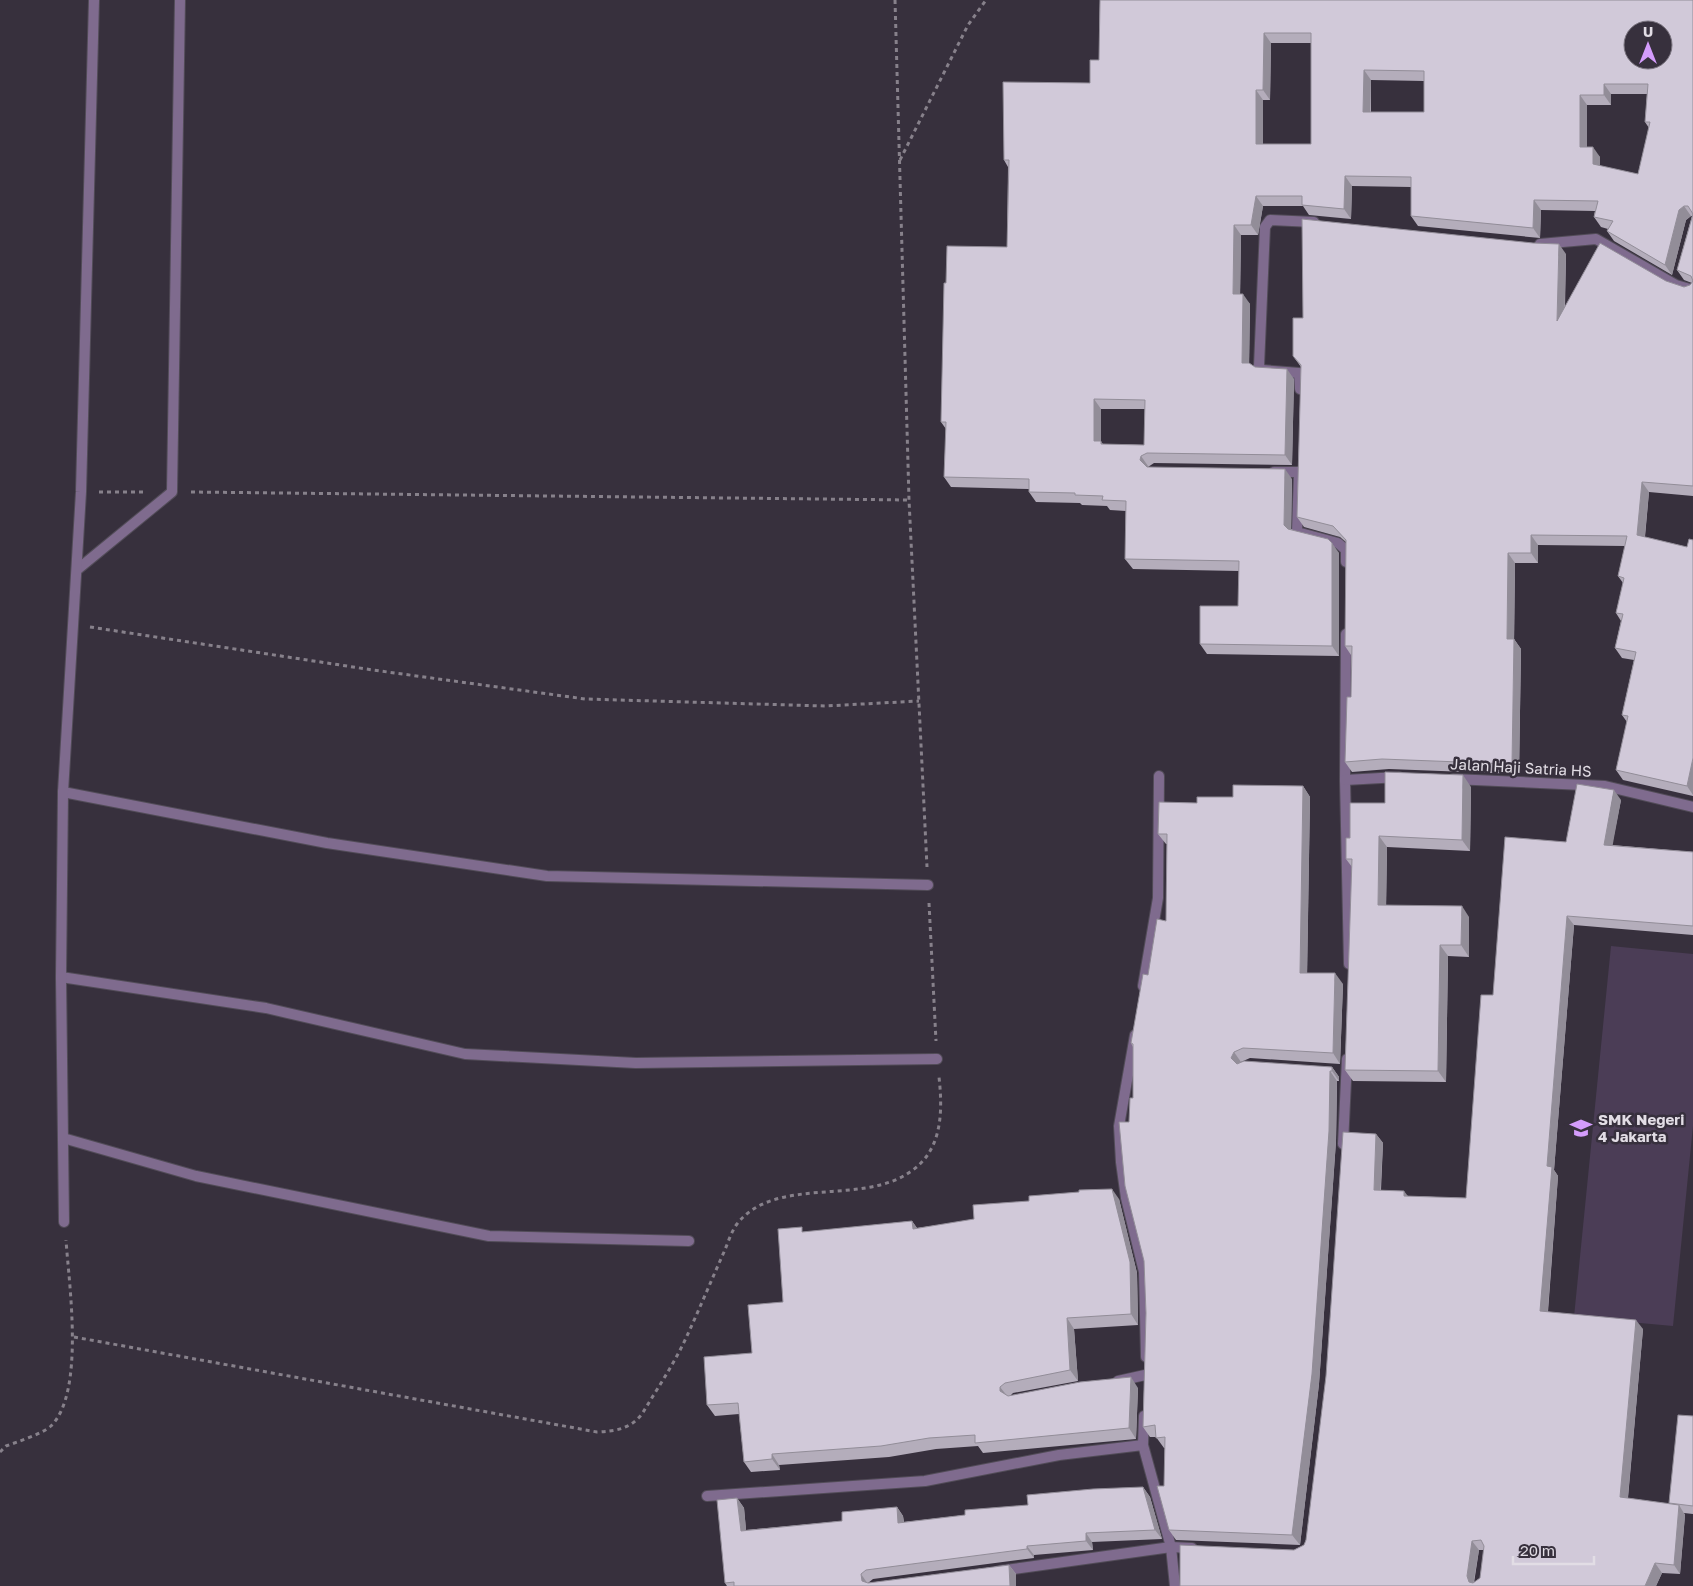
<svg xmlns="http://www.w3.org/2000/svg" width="1693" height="1586" font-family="'Golos Text',sans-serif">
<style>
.green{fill:#4b3d56}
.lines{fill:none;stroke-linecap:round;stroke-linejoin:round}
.street-casing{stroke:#524c58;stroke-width:12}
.path{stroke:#87818b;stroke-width:3;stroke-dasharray:4 4;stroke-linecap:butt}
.street{stroke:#7f6b8e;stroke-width:10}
.wall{fill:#b4adbb;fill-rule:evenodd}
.shaded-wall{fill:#928d98}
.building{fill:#d1c9d9;stroke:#928d98;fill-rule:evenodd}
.labels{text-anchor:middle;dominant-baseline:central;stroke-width:5;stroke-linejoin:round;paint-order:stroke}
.street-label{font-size:15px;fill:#e2dde5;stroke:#37303d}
.poi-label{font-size:15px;font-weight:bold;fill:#e2dde5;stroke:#37303d;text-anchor:start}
</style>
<rect width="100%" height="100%" fill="#37303d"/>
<polygon class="green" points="1611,946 1693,954 1693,1126 1673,1326 1574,1317"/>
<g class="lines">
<g class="street-casing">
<g id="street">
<polyline points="1540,244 1596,239 1676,285 1693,290"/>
<polyline points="1300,389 1299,373 1262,370 1259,366 1265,227 1270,220 1314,222"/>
<polyline points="1274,472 1299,472 1297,532 1338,543 1346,550 1346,562"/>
<polyline points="78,569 172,492 180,0"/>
<polyline points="1346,634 1345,780 1349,964"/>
<polyline points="1453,779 1605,786 1693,807"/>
<polyline points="1345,780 1399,777"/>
<polyline points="63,792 327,843 547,876 928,885"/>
<polyline points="61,977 266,1008 465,1054 636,1063 937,1059"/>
<polyline points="1143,986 1158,898 1159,776"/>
<polyline points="1135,1035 1119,1126 1121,1162 1126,1198 1144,1272 1146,1357"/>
<polyline points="63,1138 196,1176 489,1236 689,1241"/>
<polyline points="1343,1144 1347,1059"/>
<polyline points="64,1222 61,977 63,792 81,492 94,0"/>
<polyline points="1118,1381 1145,1375"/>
<polyline points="1144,1416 1143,1445 1171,1547 1175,1586"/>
<polyline points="707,1496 925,1481 1059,1455 1143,1445"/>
<polyline points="999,1571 1171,1547 1192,1548"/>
</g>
</g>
<g class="path">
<polyline points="895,0 909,500 927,867"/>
<polyline points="900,160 968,25 986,0"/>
<polyline points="99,492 143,492"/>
<polyline points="191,492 909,500"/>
<polyline points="90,627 373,670 585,699 825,706 919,701"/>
<polyline points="929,903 936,1041"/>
<path d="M74,1337L597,1432C616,1431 630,1429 642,1414C657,1389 674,1364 686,1338C699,1310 711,1281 724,1252C728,1243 731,1232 737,1224C775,1175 861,1206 910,1172C942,1151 943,1113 939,1077"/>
<path d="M0,1452L6,1446C17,1442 42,1434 51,1426C85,1392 69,1285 66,1240"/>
</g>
<use href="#street" class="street"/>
</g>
<g class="wall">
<path d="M1100,0H1693V496L1649,492L1645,537L1687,547L1693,540V796L1623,780L1616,770L1627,722L1622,715L1634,660L1622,658L1615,648L1621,621L1616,613L1623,583L1618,576L1625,546L1538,545V563H1515L1514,639L1521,649L1519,774L1389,769L1352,772L1345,762L1351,697V655L1345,646L1346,542L1340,537L1304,527L1297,517L1301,367L1293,356L1303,318L1566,254L1565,308L1666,281L1684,287L1690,285L1692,283L1684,280L1677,270L1692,216H1691L1686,220L1672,275L1614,241L1607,231L1608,229L1601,227L1594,217L1595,211L1541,210L1540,238L1418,226L1411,216V187L1352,186L1351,219L1309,215L1303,206H1263L1258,235H1241L1240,294L1250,304L1249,363L1255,367L1294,379L1292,465L1154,463L1148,467L1292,479L1291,529L1339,553V656L1207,654L1200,644L1238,606L1239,571L1133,569L1125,559L1126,511L1110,510L1107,506L1082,505L1080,503L1036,502L1029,492V489L951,487L944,477L946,429L941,422L946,283L1007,247L1008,167L1004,160L1090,83L1099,60ZM1271,43H1311V144H1263V100H1270ZM1371,80L1424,81V112H1371ZM1611,94H1647L1645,122L1649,128L1638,174L1600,166V157L1587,147V105H1611ZM1101,409H1145L1144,445L1103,444L1101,442Z"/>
<polygon points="1303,786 1310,797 1307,973 1343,984 1340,1064 1250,1058 1241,1062 1332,1067 1339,1077 1339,1081 1337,1081 1336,1141 1319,1384 1300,1545 1176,1540 1169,1530 1164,1486 1165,1448 1164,1448 1156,1437 1150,1437 1143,1427 1146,1313 1144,1261 1129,1122 1133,1098 1133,1047 1131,1043 1148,975 1166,921 1167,844 1166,844 1158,834 1197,803"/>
<polygon points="1471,787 1470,851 1387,847 1386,905 1469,917 1469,957 1448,956 1446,1082 1353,1081 1345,1070 1352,867 1346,859 1350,838 1385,803"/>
<path d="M1621,800L1612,845L1693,852V935L1574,925L1554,1170L1558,1176L1548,1312L1643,1329L1628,1498L1670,1504L1693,1416V1514L1684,1513L1685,1515L1680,1574L1662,1573L1656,1586H1180L1294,1550L1304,1545L1306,1540L1376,1134L1383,1143L1381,1190L1408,1196L1466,1198L1493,995L1566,842ZM1479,1550H1484L1480,1578L1474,1583Z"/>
<polygon points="1119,1199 1137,1273 1138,1325 1074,1329 1078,1381 1013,1393 1010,1396 1138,1388 1136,1439 983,1453 978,1446 936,1449 889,1457 779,1465 780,1470 751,1472 744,1462 739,1414 715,1416 707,1405 752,1353 783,1302 805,1232 912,1221 917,1228"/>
<polygon points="1143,1487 1150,1497 1162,1539 1092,1542 1093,1550 1034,1555 1034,1558 873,1579 868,1583 1009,1565 1016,1574 1016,1586 727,1586 725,1583 737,1498 744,1508 746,1530 842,1521 897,1507 903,1516 904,1522 965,1515"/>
</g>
<g class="shaded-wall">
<polygon points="1264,33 1271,43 1270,100 1263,90"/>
<polygon points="1364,70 1371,80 1370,122 1363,112"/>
<polygon points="1604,84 1611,94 1611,105 1604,95"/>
<polygon points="1256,90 1263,100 1263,154 1256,144"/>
<polygon points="1580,95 1587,105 1587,157 1580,147"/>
<polygon points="1593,147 1600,157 1600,174 1593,164"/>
<polygon points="1345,176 1352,186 1351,219 1344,209"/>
<polygon points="1256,196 1263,206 1258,235 1251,225"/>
<polygon points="1534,200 1541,210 1540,238 1533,228"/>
<polygon points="1684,206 1691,216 1686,220 1672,275 1665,265 1679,210"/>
<polygon points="1234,225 1241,235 1240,304 1233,294"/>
<polygon points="1559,244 1566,254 1564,331 1557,321"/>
<polygon points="1243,294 1250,304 1249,373 1242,363"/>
<polygon points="1287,369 1294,379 1292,465 1285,455"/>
<polygon points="1094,399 1101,409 1101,442 1108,451 1094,441"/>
<polygon points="1141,456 1148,466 1147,470 1140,460"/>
<polygon points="1285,469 1292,479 1291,535 1284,525"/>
<polygon points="1642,482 1649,492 1644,545 1637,535"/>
<polygon points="1531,535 1538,545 1538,563 1531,553"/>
<polygon points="1332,543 1339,553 1339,656 1332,646"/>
<polygon points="1508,553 1515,563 1514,649 1507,639"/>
<polygon points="1514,639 1521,649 1519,774 1512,764"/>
<polygon points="1693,758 1693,795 1687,786"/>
<polygon points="1463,775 1471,787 1470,851 1462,840"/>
<polygon points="1303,786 1310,797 1307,983 1300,973"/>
<polygon points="1614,790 1621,800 1611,854 1604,845"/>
<polygon points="1379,836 1387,847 1386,916 1378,905"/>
<polygon points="1462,906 1469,917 1469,957 1461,945"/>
<polygon points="1567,916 1574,925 1554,1170 1558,1176 1547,1321 1540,1311 1547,1166"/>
<polygon points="1440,945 1448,956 1446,1082 1438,1071"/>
<polygon points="1335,973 1343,984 1340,1064 1333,1053"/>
<polygon points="1234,1052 1241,1062 1238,1069 1231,1058"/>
<polygon points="1332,1067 1339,1077 1339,1081 1332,1071"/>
<polygon points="1330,1071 1337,1081 1336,1141 1319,1384 1300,1545 1292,1535"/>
<polygon points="1376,1134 1383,1143 1380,1199 1374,1190"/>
<polygon points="1112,1189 1119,1199 1137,1273 1138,1325 1131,1314"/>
<polygon points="1404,1191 1411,1200 1404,1196"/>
<polygon points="912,1221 919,1231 913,1229"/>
<polygon points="1067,1318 1074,1329 1078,1381 1070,1370"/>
<polygon points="1636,1320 1643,1329 1627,1507 1620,1497"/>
<polygon points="1131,1377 1138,1388 1136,1439 1129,1428"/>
<polygon points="1000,1387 1008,1397 1000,1391"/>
<polygon points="772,1454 779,1465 780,1470 772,1459"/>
<polygon points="1143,1487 1150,1497 1162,1539 1155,1530"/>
<polygon points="737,1498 744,1508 747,1540 741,1531"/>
<polygon points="1679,1505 1685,1515 1680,1574 1674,1565"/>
<polygon points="897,1507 903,1516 905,1532 898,1523"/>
<polygon points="1086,1533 1092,1542 1093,1550 1086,1541"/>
<polygon points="1472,1541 1479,1550 1473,1586 1469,1582 1467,1576"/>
<polygon points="1027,1546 1034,1555 1034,1558 1027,1549"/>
<polygon points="1655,1563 1662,1573 1656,1586 1645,1586"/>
<polygon points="1009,1565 1016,1574 1016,1586 1010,1586"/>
<polygon points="861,1574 868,1584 862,1581"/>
</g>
<g class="building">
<path d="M1100,0H1693V486L1642,482L1637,535L1687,547L1689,539L1693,540V758L1687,786L1616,770L1628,716L1622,715L1636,652L1615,648L1623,614L1616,613L1624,578L1618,576L1627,536L1531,535V553H1508L1507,639H1514L1512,764L1382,759L1345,762L1347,697H1351L1352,646H1345L1346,540L1333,526L1297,517L1301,365L1293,356V318H1303L1302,219L1533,243L1559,244L1557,321L1600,243L1666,281L1684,287L1690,285L1693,281L1691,276L1677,270L1693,214L1688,206H1684L1679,210L1665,265L1607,231L1613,221L1594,217L1598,201L1534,200L1533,228L1411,216V177L1345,176L1344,209L1302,205V196H1256L1251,225H1234L1233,294H1243L1242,363H1249L1255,367L1287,369L1285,455L1147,453L1141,456L1140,460L1147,467L1285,469L1284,525L1288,529L1328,539L1332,543V646L1200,644V606H1238L1239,561L1125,559L1126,501L1102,500L1103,496L1075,495V493L1029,492V479L944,477L946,422H941L944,283H946L947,246L1007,247L1009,160H1004L1003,82L1090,83V60H1099ZM1633,30H1663V60H1633ZM1264,33H1311V144H1256V90H1263ZM1364,70L1424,71V112H1363ZM1604,84H1648L1645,122H1650L1638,174L1593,164V147H1580V95H1604ZM1094,399L1145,400L1144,445L1101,444V441H1094Z"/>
<polygon points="1385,772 1463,775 1462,840 1379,836 1378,905 1462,906 1461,945 1440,945 1438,1071 1345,1070 1352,859 1346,859 1346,838 1350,838 1350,803 1385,803"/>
<path d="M1577,784L1614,790L1604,845L1693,852V926L1567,916L1547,1166L1552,1167L1540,1311L1636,1320L1620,1497L1679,1505L1674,1565L1655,1563L1645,1586H1180V1545L1294,1550L1304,1545L1306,1540L1326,1376L1343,1132L1376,1134L1374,1190L1404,1191V1196L1466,1198L1481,995H1493L1505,837L1566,842ZM1481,1540L1484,1546L1480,1578L1473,1583L1469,1582L1467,1576L1472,1541Z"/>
<polygon points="1233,785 1303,786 1300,973 1335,973 1333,1053 1243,1048 1234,1052 1231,1058 1237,1064 1244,1061 1332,1067 1332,1071 1330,1071 1329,1131 1312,1374 1292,1535 1169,1530 1157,1486 1164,1486 1165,1437 1156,1438 1155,1425 1143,1427 1146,1313 1144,1261 1125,1186 1119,1122 1129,1122 1130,1098 1133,1098 1133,1044 1131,1043 1143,974 1148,975 1157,919 1166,921 1167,834 1158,834 1159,802 1197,803 1197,797 1233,797"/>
<polygon points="1112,1189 1130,1262 1131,1314 1067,1318 1070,1370 1005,1383 1000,1387 1000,1391 1008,1396 1080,1382 1131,1377 1129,1428 975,1443 975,1435 929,1438 881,1446 772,1454 772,1459 744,1462 738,1403 707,1405 704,1357 752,1353 748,1305 783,1302 778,1229 802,1227 802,1232 912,1221 913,1229 974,1219 973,1205 1029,1201 1029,1196 1079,1192 1079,1190"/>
<polygon points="1678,1415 1693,1416 1693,1506 1669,1503"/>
<polygon points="1143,1487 1155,1530 1086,1533 1086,1541 1027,1546 1027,1549 866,1570 861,1574 862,1581 868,1583 1009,1565 1010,1586 734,1586 734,1582 725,1583 717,1500 737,1498 741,1531 842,1521 842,1512 897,1507 898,1523 965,1515 965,1510 1028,1505 1027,1495 1093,1489"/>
</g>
<defs>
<g id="school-bare" transform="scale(1.725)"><path d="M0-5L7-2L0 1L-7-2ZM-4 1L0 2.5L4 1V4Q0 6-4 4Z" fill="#d49cfc" stroke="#37303d" stroke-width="2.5" paint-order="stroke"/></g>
</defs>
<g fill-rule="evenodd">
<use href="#school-bare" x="1581" y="1128"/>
</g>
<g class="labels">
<g class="street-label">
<text transform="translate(1521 767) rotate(3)">Jalan Haji Satria HS</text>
</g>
<g class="poi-label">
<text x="1598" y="1119">SMK Negeri<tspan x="1598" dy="17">4 Jakarta</tspan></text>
</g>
</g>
<g transform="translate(1648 45)"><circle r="24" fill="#37303d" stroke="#7b7580"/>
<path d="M0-4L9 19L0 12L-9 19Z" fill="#d49cfc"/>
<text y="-8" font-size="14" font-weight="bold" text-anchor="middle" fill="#e2dde5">U</text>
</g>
<path d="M1513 1556v8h81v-8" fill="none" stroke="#e2dde5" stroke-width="2.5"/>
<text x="1520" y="1556" font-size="15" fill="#e2dde5" stroke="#37303d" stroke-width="4" paint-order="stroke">20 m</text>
</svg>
